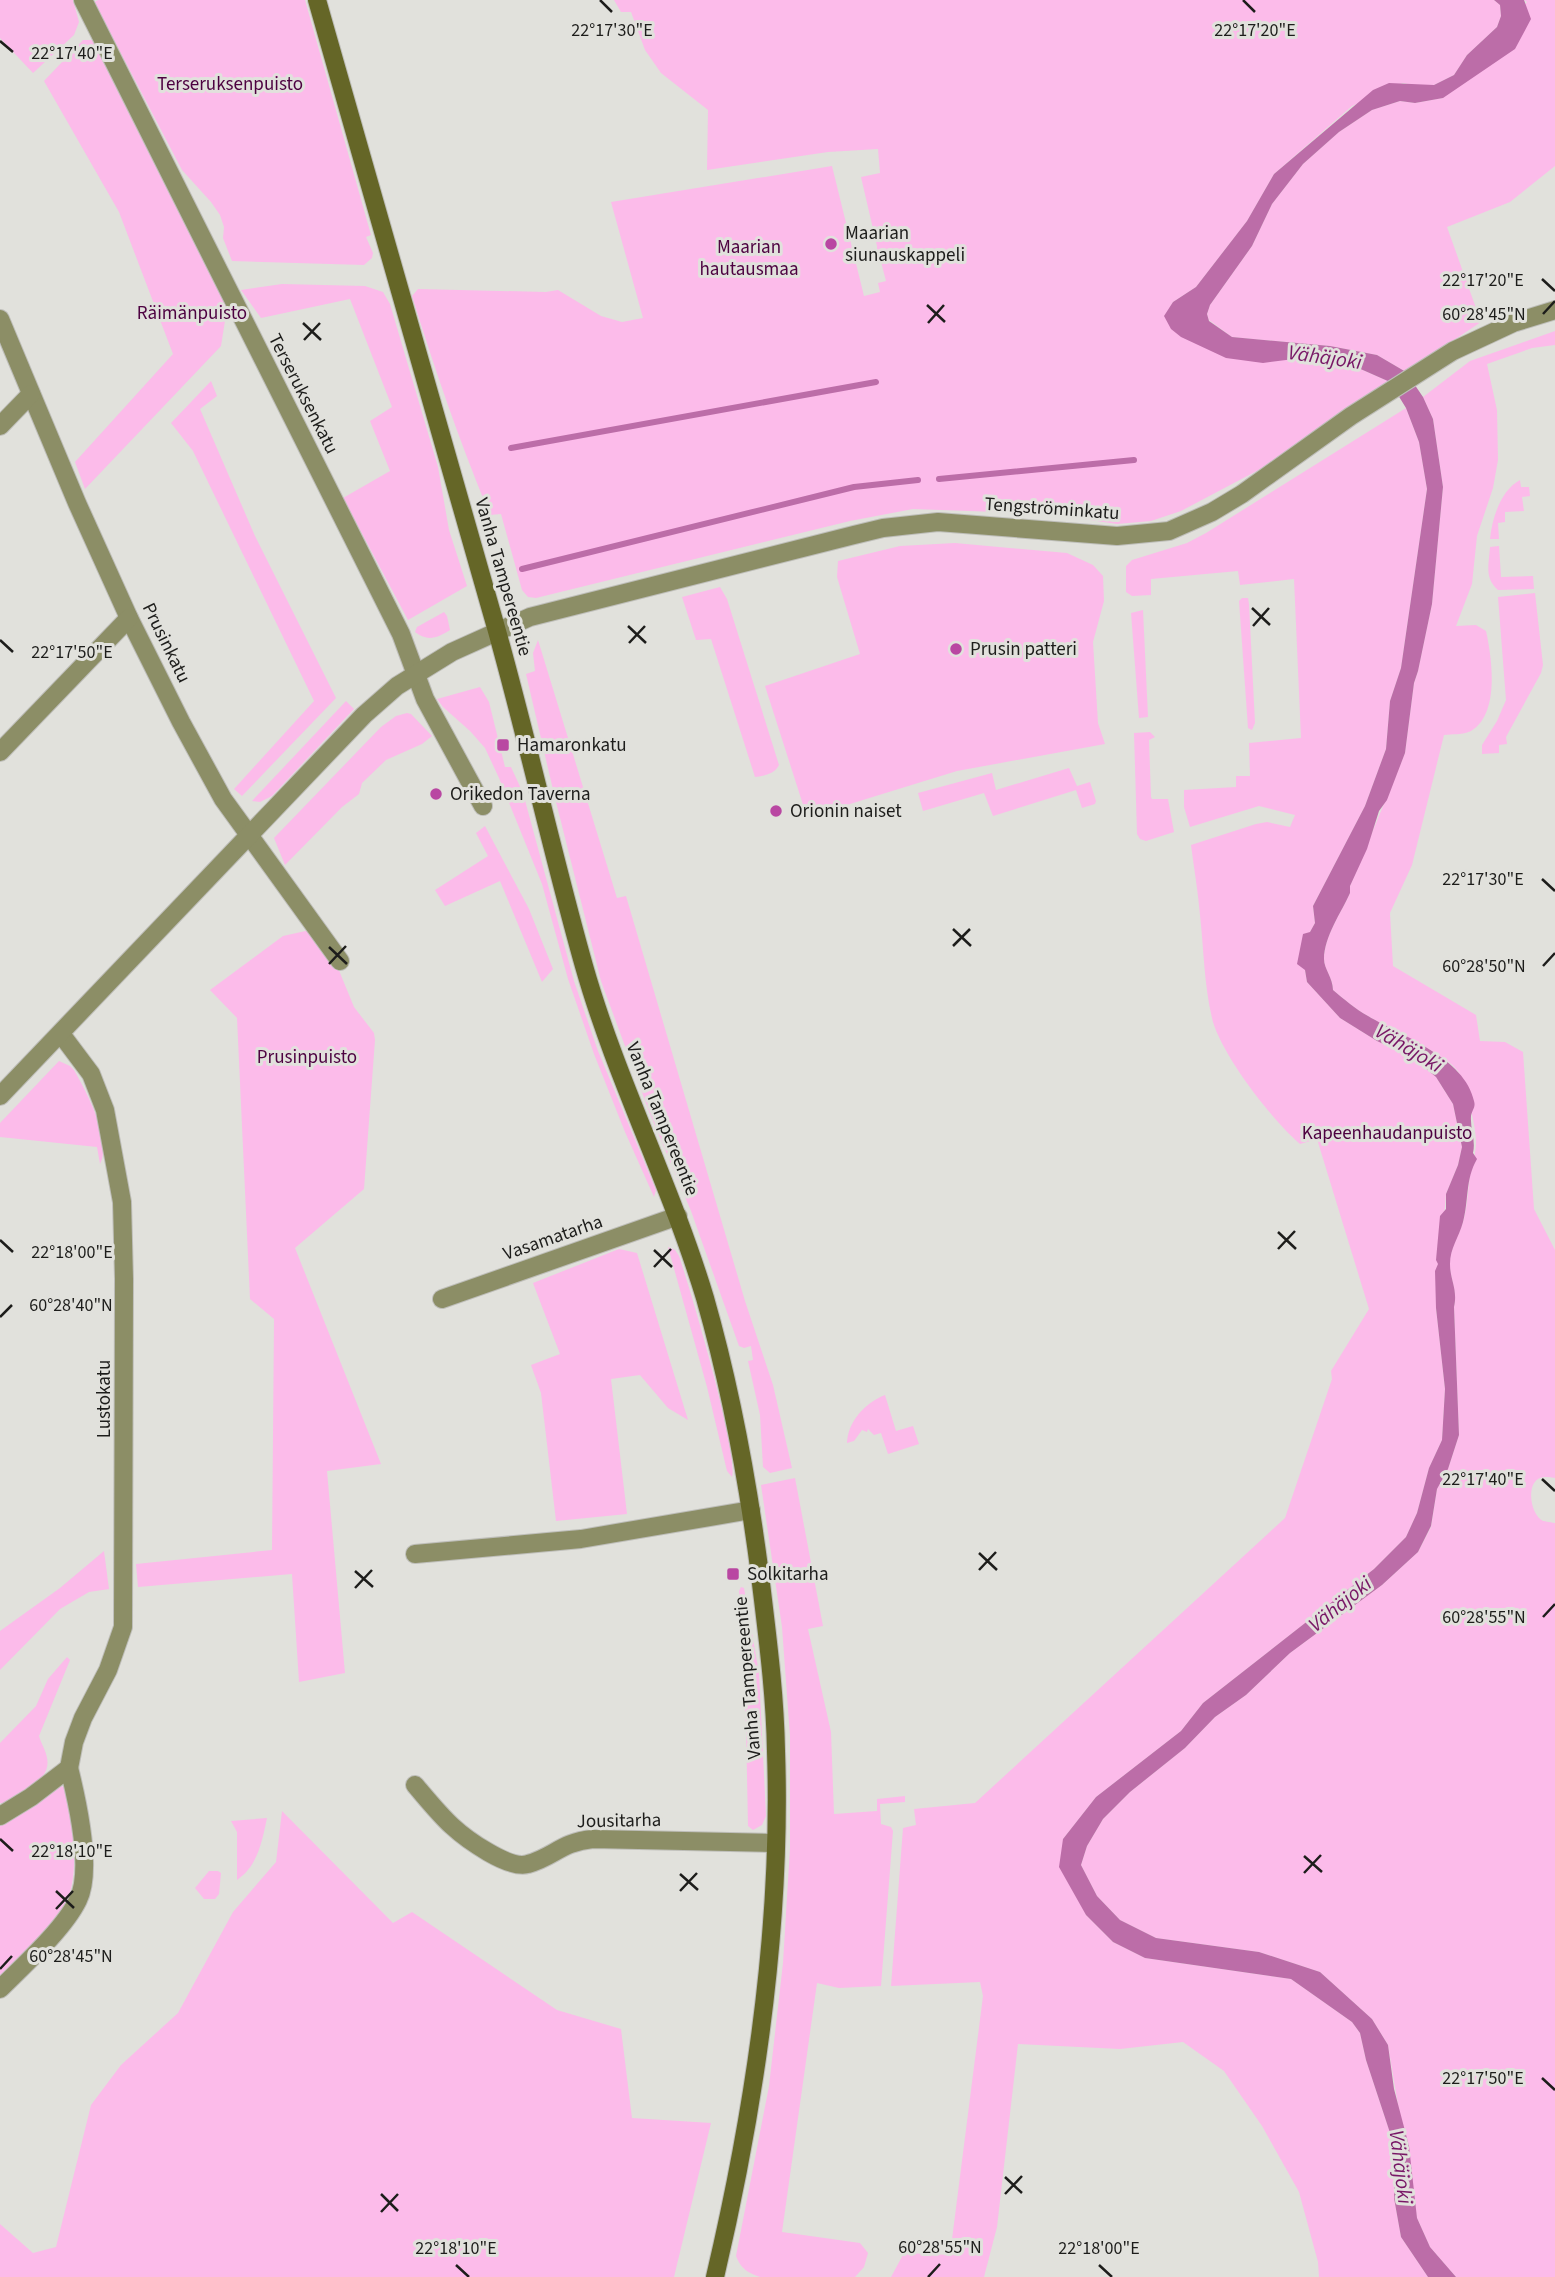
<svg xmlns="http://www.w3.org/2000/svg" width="1555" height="2277" font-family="'Source Sans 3',sans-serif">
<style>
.green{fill:#fcbbea}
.water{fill:#bc6da8}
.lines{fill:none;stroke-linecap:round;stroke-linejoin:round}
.stream{stroke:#bc6da8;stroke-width:6}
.street-casing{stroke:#bebeb9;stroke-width:20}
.secondary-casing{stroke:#bebeb9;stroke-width:20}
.street{stroke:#8c8e66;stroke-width:18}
.secondary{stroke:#656627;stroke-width:18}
.ticks{fill:none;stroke:#1d1d1b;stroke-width:2.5}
.poi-dot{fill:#b947a2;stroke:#e1e1dc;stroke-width:2.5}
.labels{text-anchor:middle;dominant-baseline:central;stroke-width:6;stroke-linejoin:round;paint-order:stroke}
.park-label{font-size:19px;fill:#4d0241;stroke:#e1e1dc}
.poi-label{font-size:19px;fill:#1d1d1b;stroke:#e1e1dc;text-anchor:start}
.street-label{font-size:19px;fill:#1d1d1b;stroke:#e1e1dc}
.water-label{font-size:21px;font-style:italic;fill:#781766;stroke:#e1e1dc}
.ticks-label{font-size:18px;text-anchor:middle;fill:#1d1d1b;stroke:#e1e1dc;stroke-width:6;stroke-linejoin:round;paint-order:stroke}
</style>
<rect width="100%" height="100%" fill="#e1e1dc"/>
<g class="green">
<polygon points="0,0 73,0 79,22 74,35 33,73 0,38"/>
<polygon points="98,0 305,0 371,235 366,237 373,253 372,258 364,265 232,261 223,238 224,227 220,215 211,202 182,170 94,2"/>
<path d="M614,0H1494L1500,5L1501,16L1497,27L1467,55L1454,75L1434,85L1418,86L1403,83L1352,106L1274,174L1247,221L1196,287L1173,302L1165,316L1294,359L1323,360L1356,367L1390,382L1347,409L1268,465L1181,511L1151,521L1117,524L1050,514L913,509L850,521L536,598L528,597L522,590L501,514L490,515C460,443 435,370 412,296L418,289L546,292L558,290L601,316L622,322L643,318L611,202L832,166L864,296L880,292L878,283L886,281L880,258H877V246L861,177L880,173L878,149L828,152L707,170L708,110L661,73L645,50L631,12H621Z"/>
<polygon points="1524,0 1555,0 1555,166 1510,202 1447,227 1481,322 1406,372 1377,355 1330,346 1232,337 1209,320 1207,314 1210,305 1252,246 1272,204 1303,164 1339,132 1372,110 1400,101 1415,103 1443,98 1527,2"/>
<polygon points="83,40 92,40 227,308 221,346 85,489 75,462 173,354 119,212 44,81"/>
<polygon points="282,284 365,286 383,292 390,304 438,467 449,530 467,586 408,620 343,498 390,471 370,421 392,407 350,299 261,318 241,290"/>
<path d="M1555,331V345L1532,348L1487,364L1497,410L1498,460L1493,488L1477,536L1472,584L1456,626L1476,625L1486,631C1492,658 1500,714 1471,731C1463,735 1452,734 1444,735L1412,865L1390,913L1393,966L1476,1015L1480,1041L1505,1042L1523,1052L1534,1209L1555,1250V1478C1549,1477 1543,1476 1538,1479C1526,1487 1531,1515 1543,1521C1544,1521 1554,1523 1555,1523V2277H1456L1430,2247L1417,2218L1388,2045L1372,2019L1320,1972L1259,1952L1156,1938L1120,1920L1097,1896L1081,1865L1087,1846L1103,1819L1130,1792L1185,1748L1215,1717L1246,1695L1290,1653L1382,1585L1418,1552L1431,1527L1437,1489L1448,1469L1459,1435L1454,1307C1458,1289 1448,1276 1450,1258C1452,1245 1459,1234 1463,1222C1468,1205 1468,1185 1471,1168L1475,1163C1474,1155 1476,1150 1476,1142C1476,1124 1466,1089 1459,1073C1451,1056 1386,1027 1368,1016C1355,1009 1344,999 1333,990C1333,977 1324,970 1324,959C1324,937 1341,913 1350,893V886L1405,753L1414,683L1418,671L1432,604L1443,487L1433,419L1423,397L1470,361Z"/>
<polygon points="211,381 217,396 200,409 255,536 336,698 242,796 234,789 314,701 193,451 171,423"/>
<path d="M1406,408L1419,442L1427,489L1401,668L1390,701L1386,749L1365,806L1313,906L1315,923L1310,932L1305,970L1307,982L1340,1018L1377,1041L1413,1058L1436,1077L1453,1104L1462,1147L1458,1165L1446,1194L1436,1308L1445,1389L1442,1440L1429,1468L1417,1513L1406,1537L1374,1569L1203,1703L1181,1731L1096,1797L1063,1839L1086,1915L1113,1942L1145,1958L1291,1979L1352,2022L1360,2033L1366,2060L1395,2148L1394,2198L1401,2237L1428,2277H1319L1318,2262L1299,2192L1262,2126L1224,2071L1183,2042L1120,2049L1018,2044L997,2227L984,2277H891L904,2253L950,2255L983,1996L980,1982L891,1986L903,1828L916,1825L914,1809L975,1803L1285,1518L1332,1379L1331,1371L1369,1309L1317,1139L1300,1144C1272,1120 1224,1058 1213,1022C1204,987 1204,951 1200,915C1198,892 1194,868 1191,845L1256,824L1267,822L1290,827L1295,815L1259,806L1190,827L1184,807V790L1236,787V776H1250L1249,743L1301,738L1294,579L1240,585L1238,571L1151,579V595L1132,596L1126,592V566L1132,560L1187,543L1206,533Z"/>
<path d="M1520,480L1521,487H1529L1530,496L1522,497L1524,511L1505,512V522L1498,523L1499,539H1490C1492,518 1501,490 1520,480Z"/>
<polygon points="955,543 1067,553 1093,565 1103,576 1104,601 1093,642 1098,723 1105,744 957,771 811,816 806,814 765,686 860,654 837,577 838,561 900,546"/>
<path d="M1499,546L1501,577L1533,576L1534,589L1498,590C1484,578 1489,564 1490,547Z"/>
<path d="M720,587L727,599L779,765C775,774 763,776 755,777L711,639L696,640L683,600L682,597Z"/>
<polygon points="1535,593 1543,665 1541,673 1506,737 1507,744 1499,745 1499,753 1482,754 1482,745 1497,721 1506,700 1498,597"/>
<polygon points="1242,598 1248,598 1249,604 1255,723 1252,730 1248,728 1239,601"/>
<polygon points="1143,610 1148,717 1139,718 1131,613"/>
<path d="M444,612L447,616L450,630C437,638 428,642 415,632L417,627Z"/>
<polygon points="538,640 617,898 626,896 745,1301 773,1385 792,1468 770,1473 763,1467 760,1415 748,1361 753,1360 751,1346 744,1348 739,1346 691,1211 650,1114 601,981 554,794 526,674 535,671 533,653"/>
<polygon points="480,687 489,702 505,767 511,767 523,793 574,981 598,1051 656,1190 654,1197 625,1132 594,1054 568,979 542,884 499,778 485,748 470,731 443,707 437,699"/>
<polygon points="346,701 354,709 272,796 260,802 252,801"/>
<polygon points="407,713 411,714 432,736 422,744 386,760 362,783 359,794 342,807 285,865 274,838 381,727 396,716"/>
<polygon points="1150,732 1155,737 1149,740 1151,797 1152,799 1168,799 1174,832 1146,841 1140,839 1137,834 1134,733"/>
<polygon points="1069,768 1077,786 1090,782 1096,801 1095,804 1082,808 1076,790 993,816 984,793 923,811 918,793 992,773 996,790"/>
<polygon points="485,826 529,909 553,969 542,982 500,881 445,906 435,890 488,856 476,833"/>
<polygon points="310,930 338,968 354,1007 374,1033 375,1040 364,1189 295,1248 381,1464 327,1471 345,1673 299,1682 292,1574 138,1587 136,1564 272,1550 274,1319 250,1299 237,1018 210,990 283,936"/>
<path d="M59,1061L70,1066L74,1070C86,1091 113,1141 100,1164L97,1147L0,1137V1123Z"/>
<path d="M668,1247L675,1250L679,1256C690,1288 739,1454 732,1477L727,1471L707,1387Z"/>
<polygon points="619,1249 637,1253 688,1420 668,1408 640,1375 611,1379 627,1514 556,1521 541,1393 531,1365 560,1354 533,1283"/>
<path d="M885,1395L896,1431L913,1426L919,1444L888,1454L881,1433L874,1435L868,1429L867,1432L862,1430L854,1441L847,1443C848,1421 865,1403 885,1395Z"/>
<path d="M795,1478L823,1626L808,1629L831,1732L834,1814L877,1811V1799L905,1796V1802L880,1804L881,1824L891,1827L893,1831L881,1986L839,1988L817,1983L782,2232L860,2243L868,2253L864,2267L855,2277H760C748,2273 741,2269 736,2256L769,2086L783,1963L790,1848V1736L782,1627L761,1485Z"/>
<polygon points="104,1551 109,1589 89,1592 60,1609 0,1670 0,1631 60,1588"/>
<polygon points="741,1587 744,1588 759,1673 766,1816 762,1825 753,1830 748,1826 746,1726 739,1591"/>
<path d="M67,1657L70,1660L39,1736C41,1743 46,1751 47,1758C52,1780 20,1795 6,1804L0,1803V1743L36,1706L48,1679Z"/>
<path d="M60,1786L69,1788C72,1820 81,1877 65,1905C49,1932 21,1955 0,1977V1825Z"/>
<polygon points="282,1811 393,1923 412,1912 557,2010 621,2029 632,2118 711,2123 674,2277 0,2277 0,2224 33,2253 56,2247 91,2105 121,2065 178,2013 233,1912 276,1862"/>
<path d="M267,1818C262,1841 258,1866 237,1880V1832L231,1821Z"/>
<polygon points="209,1871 218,1871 221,1873 219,1894 215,1899 204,1899 195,1888"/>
</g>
<path class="water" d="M1494,0H1524L1531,19L1515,49L1443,98L1415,103L1400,101L1372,110L1339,132L1303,164L1272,204L1252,246L1210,305L1207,314L1209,321L1232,337L1330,346L1377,355L1406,372L1423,397L1433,419L1443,487L1432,604L1418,671L1414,683L1405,753L1387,800L1379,811L1367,849L1350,886V893C1341,913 1324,937 1324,959C1324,969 1333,978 1333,990C1344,999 1355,1009 1368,1016C1402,1036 1465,1058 1474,1101C1476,1107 1472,1110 1471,1116C1470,1129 1476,1140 1473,1153L1477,1159C1465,1180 1469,1200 1463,1222C1459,1237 1450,1248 1450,1264C1450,1280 1458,1289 1454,1307L1459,1435L1448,1469L1437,1489L1431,1526L1418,1552L1382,1585L1290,1653L1246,1695L1215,1717L1185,1748L1130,1792L1103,1819L1087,1846L1081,1865L1097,1896L1120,1920L1156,1938L1259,1952L1320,1972L1372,2019L1388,2045L1394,2089L1409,2146L1417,2218L1430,2247L1456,2277H1428L1401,2237L1394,2198L1395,2148L1366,2060L1360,2033L1352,2022L1291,1979L1145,1958L1113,1942L1086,1915L1059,1867L1063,1839L1096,1797L1181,1731L1203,1703L1374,1569L1406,1537L1417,1513L1429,1468L1442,1440L1445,1389L1436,1308L1435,1271L1438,1264L1436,1260L1440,1216L1446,1209V1194L1458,1165L1462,1147L1453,1104L1436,1077L1413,1058L1377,1041L1340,1018L1307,982L1305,970L1297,964L1303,934L1310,932L1315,923L1313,906L1365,806L1386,749L1390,701L1401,668L1427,489L1419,442L1406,408L1390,382L1356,367L1323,360L1294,359L1263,363L1226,358L1181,337L1171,329L1164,316L1173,302L1196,287L1247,221L1274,174L1373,90L1389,83L1434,85L1454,75L1467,55L1497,27L1501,16L1500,5Z"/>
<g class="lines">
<g class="stream">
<polyline points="511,448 876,382"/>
<polyline points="939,479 1134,460"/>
<polyline points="522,569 854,487 918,480"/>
</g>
<g class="street-casing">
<g id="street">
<polyline points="83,0 401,634 425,699 483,806"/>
<polyline points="0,319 77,503 129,618 181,722 223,799 340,961"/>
<polyline points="0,426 31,394"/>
<polyline points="0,752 129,618"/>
<polyline points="61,1034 91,1074 105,1110 122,1202 124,1279 123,1627 108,1670 83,1718 74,1742 69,1768"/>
<polyline points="0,1096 364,715 397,686 452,652 530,617 854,535 883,528 938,522 1117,536 1169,531 1212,512 1242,494 1351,416 1453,351 1513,323 1555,310"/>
<polyline points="442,1299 678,1216"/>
<polyline points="415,1554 581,1539 751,1510"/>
<path d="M415,1785C427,1799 439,1814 452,1826C466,1839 509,1870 528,1864C554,1857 561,1842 593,1839L775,1843"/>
<path d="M0,1816L31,1797L69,1768C77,1800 93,1870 78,1900C64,1929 23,1966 0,1989"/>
</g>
</g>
<g class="secondary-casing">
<path id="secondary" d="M317,0C375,208 437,415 495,624C527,737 552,853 584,966C616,1079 671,1185 705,1298C731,1389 748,1482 760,1575C767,1634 775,1692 776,1751C782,1926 755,2107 715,2277"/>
</g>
<use href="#street" class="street"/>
<use href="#secondary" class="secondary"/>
</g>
<path class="ticks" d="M600,0L612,12M1243,0L1255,12M0,41L13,52M1542,279L1555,291M927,305L945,322M1543,314L1555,301M303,323L321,340M928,323L944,305M304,340L320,323M1252,608L1270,625M628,626L646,643M1253,626L1269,608M0,640L13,652M629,643L645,626M1542,879L1555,891M953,929L971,946M953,946L970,929M329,947L347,964M329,964L346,946M1543,966L1555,953M1278,1232L1296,1249M0,1240L13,1252M1278,1249L1295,1231M654,1250L672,1267M654,1267L671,1249M0,1317L12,1305M1542,1479L1555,1491M979,1553L997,1570M979,1570L996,1552M355,1571L373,1587M355,1588L372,1570M1543,1617L1555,1604M0,1839L13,1851M1304,1856L1322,1872M1304,1873L1321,1855M680,1874L698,1890M56,1891L74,1908M680,1891L697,1873M56,1909L73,1891M0,1969L12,1956M1542,2078L1555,2090M1005,2177L1022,2193M381,2194L398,2211M1005,2194L1022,2176M381,2212L398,2194M456,2265L469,2277M1099,2265L1112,2277M928,2277L940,2264"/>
<g class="poi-dot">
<circle cx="831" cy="244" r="7"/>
<circle cx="956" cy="649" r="7"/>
<rect x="496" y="738" width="14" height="14" rx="3.5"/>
<circle cx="436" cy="794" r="7"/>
<circle cx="776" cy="811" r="7"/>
<rect x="726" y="1567" width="14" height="14" rx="3.5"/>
</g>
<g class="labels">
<g class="park-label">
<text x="230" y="84">Terseruksenpuisto</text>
<text x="749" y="247">Maarian<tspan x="749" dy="22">hautausmaa</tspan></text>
<text x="192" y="313">Räimänpuisto</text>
<text x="307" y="1057">Prusinpuisto</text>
<text x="1387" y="1133">Kapeenhaudanpuisto</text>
</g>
<g class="poi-label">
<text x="845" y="233">Maarian<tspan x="845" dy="22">siunauskappeli</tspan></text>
<text x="970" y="649">Prusin patteri</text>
<text x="517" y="745">Hamaronkatu</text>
<text x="450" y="794">Orikedon Taverna</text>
<text x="790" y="811">Orionin naiset</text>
<text x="747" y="1574">Solkitarha</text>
</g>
<g class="street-label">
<text transform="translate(303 394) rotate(63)">Terseruksenkatu</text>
<text transform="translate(1052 509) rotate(4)">Tengströminkatu</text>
<text transform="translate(503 577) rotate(74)">Vanha Tampereentie</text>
<text transform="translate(166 643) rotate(64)">Prusinkatu</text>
<text transform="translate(662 1119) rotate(68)">Vanha Tampereentie</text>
<text transform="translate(553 1238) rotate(-19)">Vasamatarha</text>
<text transform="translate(104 1399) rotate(-90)">Lustokatu</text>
<text transform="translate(748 1678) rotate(-95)">Vanha Tampereentie</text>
<text transform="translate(619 1821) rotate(-1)">Jousitarha</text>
</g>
<g class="water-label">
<text transform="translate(1325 357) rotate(8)">Vähäjoki</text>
<text transform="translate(1409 1048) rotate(31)">Vähäjoki</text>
<text transform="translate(1340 1604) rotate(-39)">Vähäjoki</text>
<text transform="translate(1401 2167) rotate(83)">Vähäjoki</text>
</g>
</g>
<g class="ticks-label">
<text x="1255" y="36">22°17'20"E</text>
<text x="612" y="36">22°17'30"E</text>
<text x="72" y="59">22°17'40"E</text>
<text x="1483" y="286">22°17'20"E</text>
<text x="1484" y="320">60°28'45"N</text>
<text x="72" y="658">22°17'50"E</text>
<text x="1483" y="885">22°17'30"E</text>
<text x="1484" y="972">60°28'50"N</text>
<text x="72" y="1258">22°18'00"E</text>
<text x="71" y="1311">60°28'40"N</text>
<text x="1483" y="1485">22°17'40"E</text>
<text x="1484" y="1623">60°28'55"N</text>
<text x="72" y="1857">22°18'10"E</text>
<text x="71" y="1962">60°28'45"N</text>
<text x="1483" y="2084">22°17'50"E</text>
<text x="940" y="2253">60°28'55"N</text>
<text x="456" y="2254">22°18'10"E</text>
<text x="1099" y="2254">22°18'00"E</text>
</g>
</svg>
